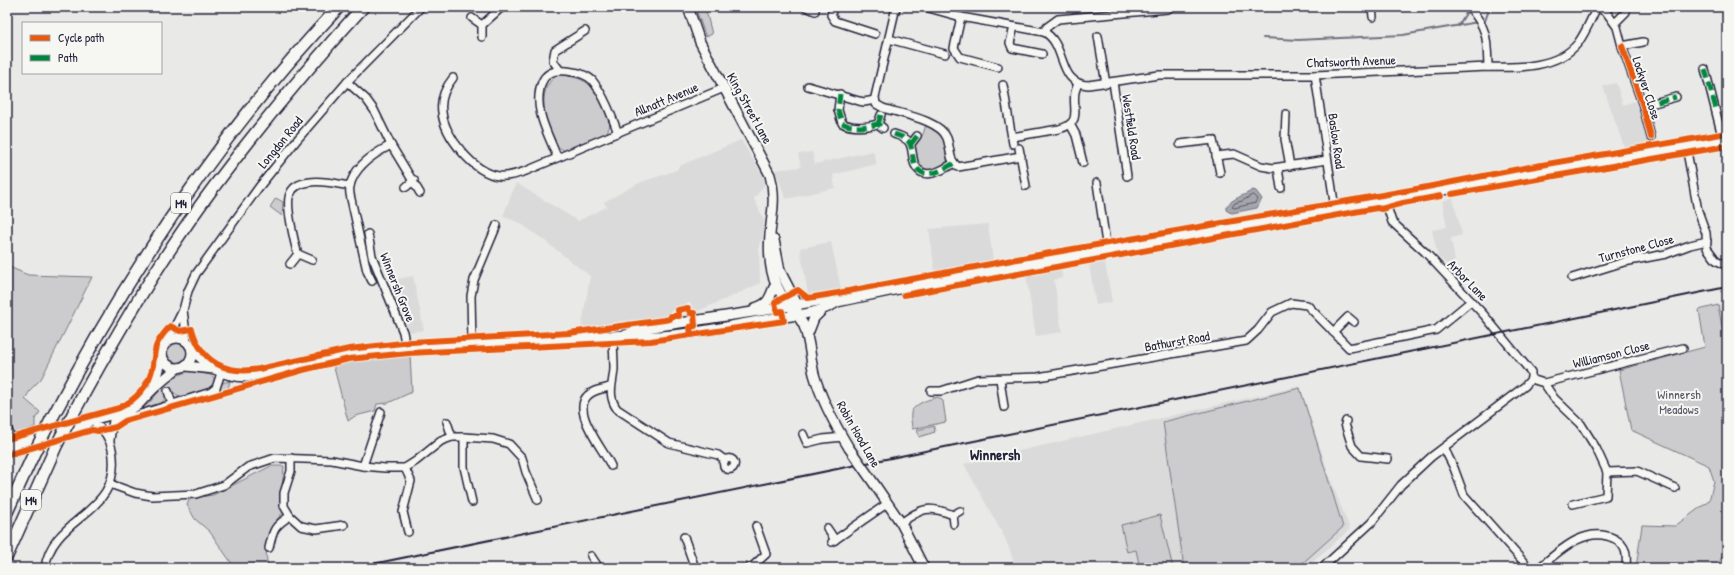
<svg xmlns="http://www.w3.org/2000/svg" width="1734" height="575" font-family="'Patrick Hand',sans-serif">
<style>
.built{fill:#dadada}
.green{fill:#ccccce;stroke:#777784}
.water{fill:#a5a5ac;stroke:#71717f}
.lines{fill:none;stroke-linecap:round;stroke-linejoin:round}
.shore{stroke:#565668;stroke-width:1}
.stream{stroke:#71717f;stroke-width:2}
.minor-casing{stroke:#22223b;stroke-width:10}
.major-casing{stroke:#22223b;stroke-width:12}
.highway-casing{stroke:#22223b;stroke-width:14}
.minor{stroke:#f6f6f2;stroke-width:7}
.major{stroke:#f6f6f2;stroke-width:9}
.highway{stroke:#f6f6f2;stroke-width:11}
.rail{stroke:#22223b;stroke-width:2}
.major-bridge-casing{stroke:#22223b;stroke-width:12;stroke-linecap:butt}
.highway-bridge-casing{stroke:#22223b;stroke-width:14;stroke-linecap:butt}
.major-bridge{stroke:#f6f6f2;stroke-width:9}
.highway-bridge{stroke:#f6f6f2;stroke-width:11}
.quiet{stroke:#00873e;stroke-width:5;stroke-dasharray:10 5;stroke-linecap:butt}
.cycleway-casing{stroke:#f6f6f2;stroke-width:8}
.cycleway{stroke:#e8590c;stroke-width:6}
.labels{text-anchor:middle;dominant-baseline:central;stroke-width:4;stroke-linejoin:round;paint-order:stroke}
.shield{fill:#f6f6f2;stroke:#626272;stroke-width:1}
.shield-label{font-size:12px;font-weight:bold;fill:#22223b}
.street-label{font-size:13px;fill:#22223b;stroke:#f6f6f2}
.park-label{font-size:13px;fill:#555567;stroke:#f6f6f2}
.quarter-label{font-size:15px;font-weight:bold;fill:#22223b;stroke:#f6f6f2}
</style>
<rect width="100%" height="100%" fill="#e9e9e7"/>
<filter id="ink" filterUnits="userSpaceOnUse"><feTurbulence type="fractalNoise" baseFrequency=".025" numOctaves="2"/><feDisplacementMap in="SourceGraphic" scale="8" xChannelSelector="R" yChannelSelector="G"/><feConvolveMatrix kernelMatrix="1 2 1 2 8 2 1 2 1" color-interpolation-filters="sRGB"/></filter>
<g filter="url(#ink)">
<g class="built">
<polygon points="1616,83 1623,105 1635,101 1650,144 1624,147 1603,86"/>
<polygon points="741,140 763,176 765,184 754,199 764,220 763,237 759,244 760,283 757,285 696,312 690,303 671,311 666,317 616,322 581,330 590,276 545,241 520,223 503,216 516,183 578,221 607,207 604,202 639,183 677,170 679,166"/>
<polygon points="873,151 877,164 833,175 835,188 786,199 775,170 801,167 798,154 812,152 815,164"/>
<polygon points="1453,198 1462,235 1451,238 1455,261 1446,264 1438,257 1432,230 1447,227 1442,201"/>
<polygon points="988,224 993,261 935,273 929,229"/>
<polygon points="831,242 841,289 808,294 800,248"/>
<polygon points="1105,262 1112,302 1096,305 1089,265"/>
<polygon points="1061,269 1062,278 1054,280 1062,332 1036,336 1026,275"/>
<polygon points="413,276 424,330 410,332 401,310 392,280"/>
<polygon points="1727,303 1727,353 1718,305"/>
<polygon points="1300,386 1330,478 1350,529 1306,568 1016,568 1006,540 964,464"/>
<polygon points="1727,544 1727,568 1717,568 1722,552"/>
</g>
<g class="green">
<polygon points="695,7 705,7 712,34 706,37"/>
<path d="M560,74C568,76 577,77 584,81C596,87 606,113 610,125L606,135L565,151C562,149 557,147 555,144C552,140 551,134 549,129C543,111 538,84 560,74Z"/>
<path d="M926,124C941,130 952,148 946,164C935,170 920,175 917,158C916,154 914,150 915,146C916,141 921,139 922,136C924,132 925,128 926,124Z"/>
<polygon points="276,198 283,202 282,216 270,207"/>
<polygon points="7,266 28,275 92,277 41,379 31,389 25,399 40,412 35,419 35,427 14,435 7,409"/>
<polygon points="1718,305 1727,353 1727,544 1717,568 1636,568 1642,525 1675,526 1709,501 1714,481 1709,466 1631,430 1619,370 1705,347 1699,310"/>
<circle cx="177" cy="353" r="10"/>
<polygon points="410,355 412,392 388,403 377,404 375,411 355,416 348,421 333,364"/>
<path d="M189,371L211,375L216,380L214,386C203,393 178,404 170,388L166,389C167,407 155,404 143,410C136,413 134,417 127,419L126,418L148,404L171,378Z"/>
<polygon points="230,381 228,389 218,392 217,391 222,383"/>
<polygon points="1300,388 1343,527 1297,568 1184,568 1163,422"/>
<path d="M938,397L943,401L946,422L912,429C912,424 910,418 911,413C914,403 930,399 938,397Z"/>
<polygon points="934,426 935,432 919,437 917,430"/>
<path d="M271,466H284L281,506L284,511C265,533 264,540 268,568H235L210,532L195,519L187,505L190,498L213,495Z"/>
<polygon points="1160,515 1173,568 1140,568 1136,550 1127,552 1121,525"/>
</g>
<path class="water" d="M1253,190L1256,191L1262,199L1257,208L1232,213L1229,212L1226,210V207C1232,198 1244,196 1253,190Z"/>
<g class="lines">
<polygon class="shore" points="1253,195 1257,199 1255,203 1234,208 1232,207 1235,203 1242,201"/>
<g class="stream">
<polyline points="1483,21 1485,21 1490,7"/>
<polyline points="1458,26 1468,10"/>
<polyline points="1263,38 1298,40 1403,35 1478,22"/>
</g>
<g class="minor-casing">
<g id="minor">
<polyline points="806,7 815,11"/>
<polyline points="833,7 831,15 835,21 875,34"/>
<path d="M896,7L875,97L876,104L883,108C901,114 940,120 947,138C951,149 948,159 958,167L1021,156"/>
<path d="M925,7L961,17L1044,32C1067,44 1057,84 1088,85L1159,75H1315L1488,67C1518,68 1558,68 1578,43C1586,32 1591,19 1597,7"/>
<polyline points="1372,7 1373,17"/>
<path d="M1469,7C1488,29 1487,39 1488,67"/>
<polyline points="1597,7 1607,13 1617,27 1622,46 1643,106 1651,137"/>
<polyline points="961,17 954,48 960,57 998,67"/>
<polyline points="472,18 482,25 482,37"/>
<polyline points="1615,23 1626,12 1626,7"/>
<polyline points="482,25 502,7"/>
<polyline points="1014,27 1010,43 1012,48 1042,54"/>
<polyline points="1044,32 1047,27 1058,19 1168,9 1170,7"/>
<polyline points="1098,36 1106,84"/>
<polyline points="889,39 945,54"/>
<polyline points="1622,46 1643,42"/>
<polyline points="559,69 553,61 555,50 585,31"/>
<polyline points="1705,69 1723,140"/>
<polyline points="1315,75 1335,209"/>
<path d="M453,78C445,88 440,99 442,112C444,136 474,173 499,176C509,177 517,174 526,171L724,88"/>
<polyline points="347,82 366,99 374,110 391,145 420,193"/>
<polyline points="1113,82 1127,176"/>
<polyline points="1003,85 1013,144"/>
<polyline points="808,86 859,101 864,102 875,100"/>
<path d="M840,94L838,110L842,123C853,129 866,127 878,124L883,128"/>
<polyline points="1643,106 1676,97"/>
<polyline points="1286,114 1285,139 1290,166"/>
<polyline points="878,124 881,115"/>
<polyline points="1070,124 1076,135 1083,163"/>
<path d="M894,134C899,136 908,138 910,144C913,150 912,159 915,165C923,182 943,170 954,163"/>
<path d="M1012,137L1059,129C1083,123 1072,109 1075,92C1076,89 1077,86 1078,83"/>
<polyline points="911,144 917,136"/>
<polyline points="1180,144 1213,140 1220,173"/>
<polyline points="1686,146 1698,211 1706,233 1707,248 1716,260 1727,266"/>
<polyline points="1019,148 1026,186"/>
<polyline points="1216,156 1234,154 1261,166 1273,168 1327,160"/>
<path d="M557,157C550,138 537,116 539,95C541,73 552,68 573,72C578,72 588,76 592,80C604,95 611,114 618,133"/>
<polyline points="1278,168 1281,188"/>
<polyline points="1097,183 1107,250"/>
<polyline points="406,187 414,180"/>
<polyline points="368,234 372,256 403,332 406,348"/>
<path d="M312,260L298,254C295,246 294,239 292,230C289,210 280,185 310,182C323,180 337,184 350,186"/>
<polyline points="290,264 298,254"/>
<polyline points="1572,278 1624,262 1666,254 1690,245 1707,241"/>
<path d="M372,281L367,271L351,199C350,195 349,190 350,186C354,167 375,153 391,145"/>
<polyline points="183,310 187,342"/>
<polyline points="1333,332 1348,317 1354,322"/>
<path d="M613,336C613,347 614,358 614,369C613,384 607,395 617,409L669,443L718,455L725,460"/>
<polyline points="168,340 183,310 188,291 196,274 259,187 296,141 347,82 421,7"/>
<polyline points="472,344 471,296 474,280 497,225"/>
<polyline points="1000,379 1004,407"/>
<polyline points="1531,379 1544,383 1554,398 1581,424 1596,448 1607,472 1606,496 1573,504"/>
<polyline points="1544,383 1683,348"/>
<path d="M610,387C606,388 600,389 595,391C563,404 604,449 611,466"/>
<polyline points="168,391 172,404"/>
<polyline points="931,391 941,391 978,379 1038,377 1246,341 1258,330 1272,312 1291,303 1307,305 1349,348 1436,330 1471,301"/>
<polyline points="131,417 211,392 216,388 221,373"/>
<polyline points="1346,421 1345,424 1352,446 1361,456 1388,459"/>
<polyline points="447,422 452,437"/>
<polyline points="7,427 13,444"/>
<polyline points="803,434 807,443 823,439 843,437"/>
<polyline points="464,437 464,467 472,502"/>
<polyline points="110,440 113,420"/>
<polyline points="1444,448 1454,468 1464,495 1529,568 1532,568"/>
<polyline points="291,458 291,471 284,493 284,506 290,516 301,526 316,529 344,525"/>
<circle cx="729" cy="464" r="5.5"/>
<polyline points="363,466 381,412"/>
<polyline points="405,468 411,481 403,512 408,532"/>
<polyline points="1607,472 1637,471 1675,488"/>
<polyline points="110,484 135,493 152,496 196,494 224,485 248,467 275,458 332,460 363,466 385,468 405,468 416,461 441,441 452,437 464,437 493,439 509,444 522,458 526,472 538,500"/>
<polyline points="953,515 960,511"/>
<path d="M901,523C922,508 928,505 953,515L954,524"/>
<polyline points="827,528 835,540"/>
<polyline points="684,537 695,568"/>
<polyline points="832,542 888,503"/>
<path d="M269,548C273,530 274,526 290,516"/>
<polyline points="591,556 599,568"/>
<path d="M45,568C52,514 124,516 112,449C110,440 104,429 96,425"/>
<polyline points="748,568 753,566 766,554 756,526"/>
<polyline points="1322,568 1371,523 1401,485 1431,457 1525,386 1531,379 1531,372 1484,315 1425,252 1392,222 1385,200"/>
<path d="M1539,568C1559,551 1587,524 1615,539C1627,546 1627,555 1626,568"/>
</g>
</g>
<g class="major-casing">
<g id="major">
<path d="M688,7L700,42L770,175C779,207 766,229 770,259C771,275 778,291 788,304C794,312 800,317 804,326C810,341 810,358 814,374C821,399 835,425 849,448"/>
<polyline points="774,240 780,271 797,304 797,309"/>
<path d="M755,308C771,303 769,297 776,283"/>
<polyline points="628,334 637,330 646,328 766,310 824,300 837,302"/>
<polyline points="807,336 814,318 823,309"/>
<circle cx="177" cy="353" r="15"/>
<path d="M192,350C210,367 220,376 246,377L322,360L385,350L628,335C669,340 722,327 764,320C785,316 819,315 837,302L956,277L1727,139"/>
<polyline points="186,366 214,369"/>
<polyline points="154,388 162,358"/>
<polyline points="115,419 138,405 154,388 176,369"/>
<polyline points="7,446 84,425 91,420 115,414 119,415"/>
<polyline points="875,485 901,523 924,568"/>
</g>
</g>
<g class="highway-casing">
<g id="highway">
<path d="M73,414C115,336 160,259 213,188C260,125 310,65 363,7"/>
<path d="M51,420C129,271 223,129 339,7"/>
<polyline points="7,512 35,451"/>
<polyline points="7,556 57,444"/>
</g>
</g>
<use href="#minor" class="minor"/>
<use href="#major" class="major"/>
<use href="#highway" class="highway"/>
<polyline class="rail" points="353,568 1727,287"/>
<g class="major-bridge-casing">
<polyline id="major-bridge" points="849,448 875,485"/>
</g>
<g class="highway-bridge-casing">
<g id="highway-bridge">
<polyline points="57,444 73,414"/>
<polyline points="35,451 51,420"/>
</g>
</g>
<use href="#major-bridge" class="major-bridge"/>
<use href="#highway-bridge" class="highway-bridge"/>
<g class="quiet">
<polyline points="1705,69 1716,109"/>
<path d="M840,94L838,110L842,123C853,129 866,127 878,124L883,128"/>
<polyline points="1643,106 1676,97"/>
<polyline points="878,124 881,115"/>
<path d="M894,134C899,136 908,138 910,144C913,150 912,159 915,165C923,182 943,170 954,163"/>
<polyline points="911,144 917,136"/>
</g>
<g class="cycleway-casing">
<g id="cycleway">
<polyline points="1622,46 1643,106 1651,137"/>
<polyline points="1452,194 1727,146"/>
<polyline points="904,295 1360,211 1377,208 1381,209 1403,203 1441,196"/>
<path d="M7,439L119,408C136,400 150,385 153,365C154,359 154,350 157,344C160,337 166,331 170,326L180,331L192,329C201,362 226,375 259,369L349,349L411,342L569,333L664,320L670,319L671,316H679L678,310L688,308L690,313H694L695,326L690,327L691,335"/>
<polyline points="7,455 92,430 98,431 108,429 116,427 125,421 303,370 349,359 409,353 651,341 784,321 782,311 777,312 775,303 779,300 798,290 808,298 838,293 1033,256 1422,188 1524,168 1727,133"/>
</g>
</g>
<use href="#cycleway" class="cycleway"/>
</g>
</g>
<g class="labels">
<g class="shield">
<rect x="171" y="193" width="20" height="20" rx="3"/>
<rect x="21" y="490" width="20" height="20" rx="3"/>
</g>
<g class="shield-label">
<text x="181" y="203">M4</text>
<text x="31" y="500">M4</text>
</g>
<g class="street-label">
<text transform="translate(1351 61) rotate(-2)">Chatsworth Avenue</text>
<text transform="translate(1647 88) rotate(72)">Lockyer Close</text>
<text transform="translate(666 99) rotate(-23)">Allnatt Avenue</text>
<text transform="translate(750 108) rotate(61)">King Street Lane</text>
<text transform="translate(1132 127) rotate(81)">Westfield Road</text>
<text transform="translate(1337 141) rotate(82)">Baslow Road</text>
<text transform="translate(280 142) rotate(-51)">Longdon Road</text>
<text transform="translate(1636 248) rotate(-15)">Turnstone Close</text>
<text transform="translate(1468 280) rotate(46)">Arbor Lane</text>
<text transform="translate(398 287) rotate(68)">Winnersh Grove</text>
<text transform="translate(1177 341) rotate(-10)">Bathurst Road</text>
<text transform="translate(1611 354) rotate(-14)">Williamson Close</text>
<text transform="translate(859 434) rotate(60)">Robin Hood Lane</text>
</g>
<g class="park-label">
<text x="1679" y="394">Winnersh<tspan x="1679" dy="15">Meadows</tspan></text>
</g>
<g class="quarter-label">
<text x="995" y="454">Winnersh</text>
</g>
</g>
<rect width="1734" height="575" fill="none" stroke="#f6f6f2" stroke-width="24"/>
<rect x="12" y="12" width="1710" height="551" fill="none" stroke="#22223b" stroke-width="1.5" filter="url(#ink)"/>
<rect x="22" y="22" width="140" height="52" fill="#f6f6f2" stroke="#a1a1a9"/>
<rect x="30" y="35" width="20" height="6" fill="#e8590c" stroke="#a1a1a9"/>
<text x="58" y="42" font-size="12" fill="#22223b">Cycle path</text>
<rect x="30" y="55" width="20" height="6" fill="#00873e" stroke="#a1a1a9"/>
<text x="58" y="62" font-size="12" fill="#22223b">Path</text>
</svg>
